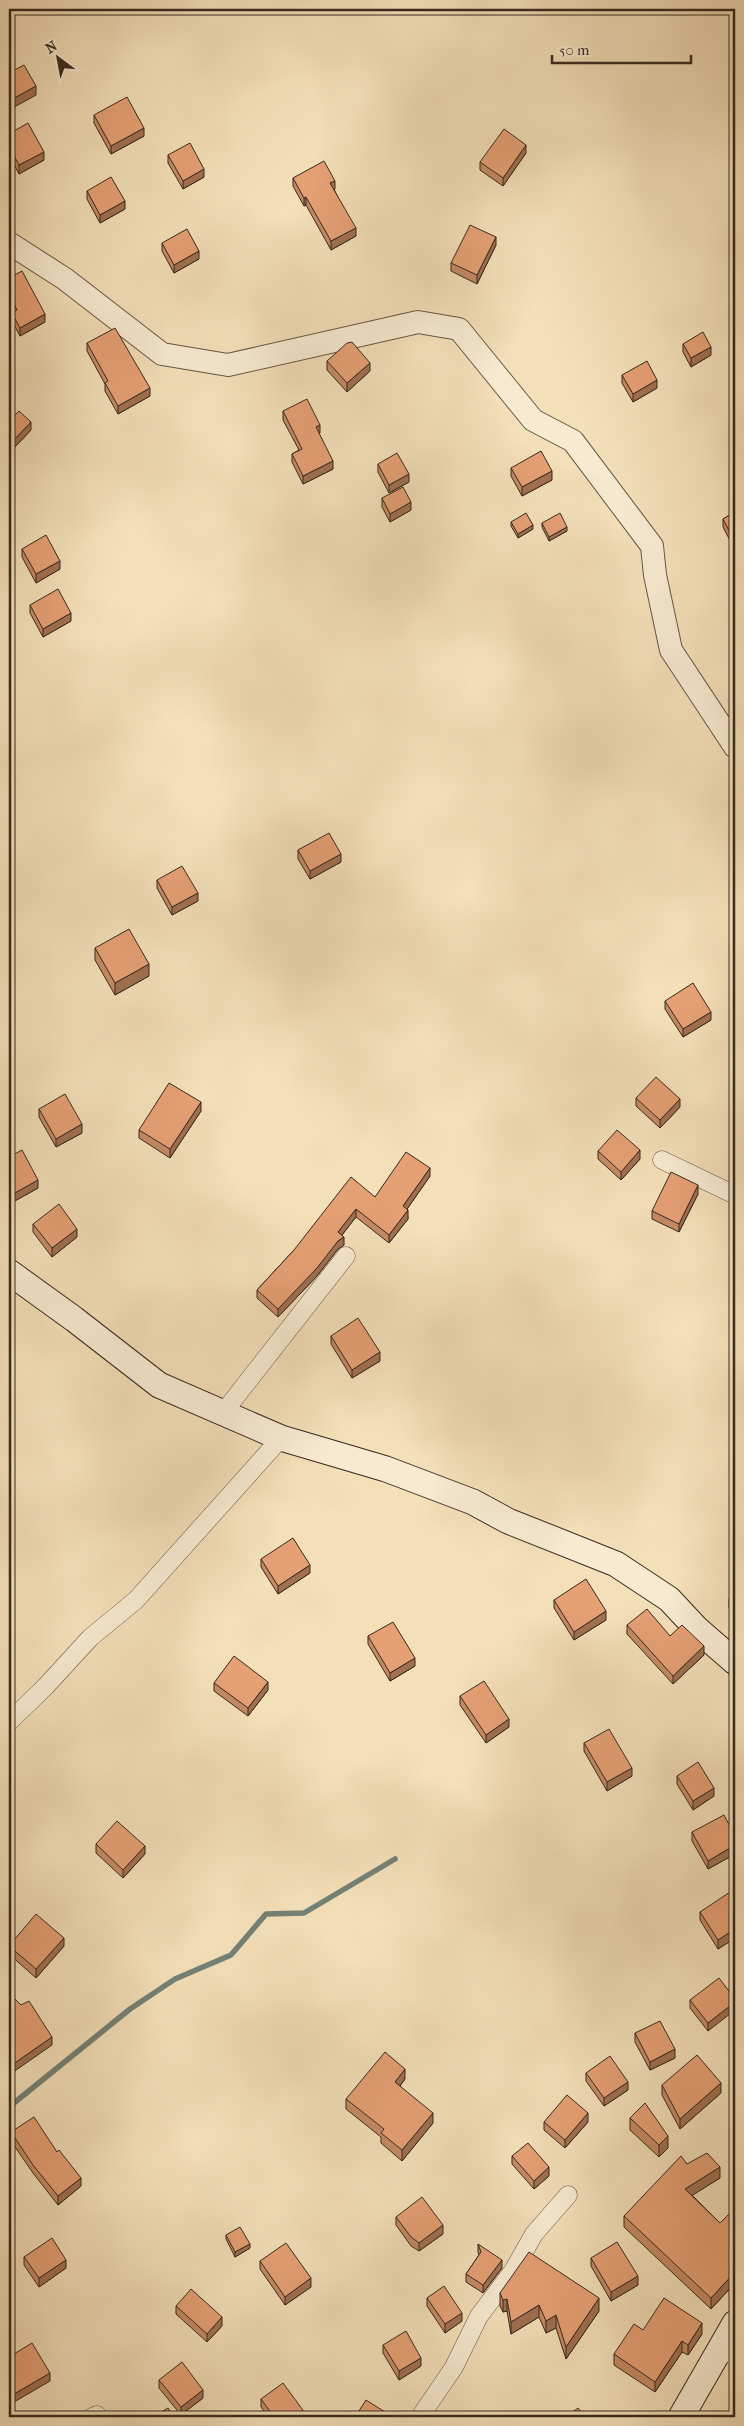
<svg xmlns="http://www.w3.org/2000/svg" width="744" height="2426" font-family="'IM FELL French Canon',serif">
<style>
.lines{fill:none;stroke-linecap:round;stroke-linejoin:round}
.stream{stroke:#738176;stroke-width:5.5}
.minor-casing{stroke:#665645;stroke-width:19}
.tertiary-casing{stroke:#665645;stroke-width:24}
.secondary-casing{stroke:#37291f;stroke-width:27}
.minor{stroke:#f7ead1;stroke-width:18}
.tertiary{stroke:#f7ead1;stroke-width:22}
.secondary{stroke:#f7ead1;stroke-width:25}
.wall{fill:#c58a64;stroke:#37291f}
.shaded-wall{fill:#a07051;stroke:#37291f}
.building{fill:#e5a074;stroke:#37291f}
</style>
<rect width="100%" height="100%" fill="#f3dfb8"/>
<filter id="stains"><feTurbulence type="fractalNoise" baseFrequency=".004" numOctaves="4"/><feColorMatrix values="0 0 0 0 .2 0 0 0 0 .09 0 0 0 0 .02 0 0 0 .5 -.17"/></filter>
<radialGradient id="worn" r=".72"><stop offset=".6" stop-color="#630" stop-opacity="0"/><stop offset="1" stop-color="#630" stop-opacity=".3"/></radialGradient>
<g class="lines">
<polyline class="stream" points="9,2107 130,2009 175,1979 231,1955 266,1914 304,1913 395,1859"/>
<g class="minor-casing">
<g id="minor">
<polyline points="662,1160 735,1195"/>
<polyline points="223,1413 346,1256"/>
<polyline points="9,1722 46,1686 90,1638 136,1600 281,1438"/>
<polyline points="722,2347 735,2356"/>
<polyline points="92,2417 97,2415"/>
<polyline points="420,2417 454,2367 479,2316 513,2271 534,2234 568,2195"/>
</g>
</g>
<g class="tertiary-casing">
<polyline id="tertiary" points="9,243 65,279 162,354 228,365 418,322 459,329 533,420 573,441 652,546 655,575 671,650 735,747"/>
</g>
<g class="secondary-casing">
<g id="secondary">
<polyline points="9,1272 74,1319 159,1385 281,1438 386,1469 473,1502 508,1521 616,1564 669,1599 697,1629 735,1662"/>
<polyline points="681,2417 735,2323"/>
</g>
</g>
<use href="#minor" class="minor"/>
<use href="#tertiary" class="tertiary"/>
<use href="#secondary" class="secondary"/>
</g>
<g class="wall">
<polygon points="94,115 144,136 111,154 94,123"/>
<polygon points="9,134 44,160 19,174 9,155"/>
<polygon points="526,153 503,186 480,170 480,162"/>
<polygon points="168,155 204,177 183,189 168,163"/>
<polygon points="293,178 335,189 334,189 356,236 331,250 306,205 304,206 293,186"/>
<polygon points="87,191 125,209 100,223 87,199"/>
<polygon points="162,243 199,259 174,273 162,251"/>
<polygon points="496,245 477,284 451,271 451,263"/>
<polygon points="9,278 45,322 20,336 12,321 12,313 14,312 9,302"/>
<polygon points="87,343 150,396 118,414 105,391 105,384 87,351"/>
<polygon points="683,344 711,355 691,367 683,352"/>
<polygon points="327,361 370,371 347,392 327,370"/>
<polygon points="622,375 657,388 633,402 622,383"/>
<polygon points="283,411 320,433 319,433 333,469 303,484 292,462 292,454 299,450 283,420"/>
<polygon points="9,421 31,430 11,451 9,449"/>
<polygon points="378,464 409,482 389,493 378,472"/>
<polygon points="511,468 552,480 522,496 511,476"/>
<polygon points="382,498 411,510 390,522 382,507"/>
<polygon points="735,512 735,550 723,527 723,519"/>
<polygon points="511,522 533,529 518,538 511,526"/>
<polygon points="542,523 567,531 549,541 542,527"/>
<polygon points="22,549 60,569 36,583 22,557"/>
<polygon points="30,605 71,621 43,637 30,613"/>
<polygon points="298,850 341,862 310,879 298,859"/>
<polygon points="157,880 198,901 172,915 157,888"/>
<polygon points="95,948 149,976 115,995 95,960"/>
<polygon points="665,1001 711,1020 683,1037 665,1009"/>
<polygon points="636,1098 680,1107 660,1128 636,1106"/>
<polygon points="39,1109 82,1133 56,1147 39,1117"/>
<polygon points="201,1111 170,1158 139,1138 139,1130"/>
<polygon points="598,1151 640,1159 621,1180 598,1159"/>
<polygon points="9,1157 38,1188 13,1202 9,1194"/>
<polygon points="430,1176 407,1209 408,1219 389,1243 356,1217 342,1235 344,1245 338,1249 317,1276 278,1317 257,1298 257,1290 294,1250 375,1197"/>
<polygon points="698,1194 679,1232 652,1219 652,1211"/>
<polygon points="33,1224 77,1237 52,1257 33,1232"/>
<polygon points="331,1336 380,1361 352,1378 331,1344"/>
<polygon points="261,1559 310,1573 278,1594 261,1567"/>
<polygon points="735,1592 735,1614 729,1608 729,1599"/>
<polygon points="554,1600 606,1620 574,1640 554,1608"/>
<polygon points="627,1625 670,1636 704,1655 673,1684 627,1634"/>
<polygon points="368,1636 415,1666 390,1681 368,1644"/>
<polygon points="214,1683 268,1690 248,1716 214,1691"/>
<polygon points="460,1696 509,1727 486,1743 460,1705"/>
<polygon points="584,1743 632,1776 607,1791 584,1751"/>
<polygon points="677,1776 714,1796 693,1810 677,1784"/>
<polygon points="692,1832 735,1836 735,1854 708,1869 692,1841"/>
<polygon points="96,1844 145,1854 123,1878 96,1853"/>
<polygon points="735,1901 735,1938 718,1949 700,1920 700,1912"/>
<polygon points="9,1946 64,1946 36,1978 9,1954"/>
<polygon points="735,1999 708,2031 690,2008 690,2000"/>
<polygon points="635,2033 675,2058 650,2070 635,2042"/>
<polygon points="586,2073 628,2090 604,2106 586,2081"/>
<polygon points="405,2079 400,2086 433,2123 402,2161 381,2143 381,2137 346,2109 346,2099"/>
<polygon points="662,2085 721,2093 680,2129 662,2095"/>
<polygon points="630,2118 668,2148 659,2157 630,2130"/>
<polygon points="544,2122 588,2122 565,2148 544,2130"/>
<polygon points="11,2132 57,2152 81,2186 58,2205 33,2173 11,2141"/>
<polygon points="512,2156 549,2176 534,2189 512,2164"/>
<polygon points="687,2164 720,2178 692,2195 720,2223 735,2208 735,2283 711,2309 624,2227 624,2216"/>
<polygon points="396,2217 443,2234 419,2251 411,2246 396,2225"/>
<polygon points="226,2235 250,2248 235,2257 226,2239"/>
<polygon points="478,2244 502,2268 483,2293 466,2282 466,2274 479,2255 478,2252"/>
<polygon points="24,2257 66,2268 39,2287 24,2265"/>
<polygon points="591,2258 638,2285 611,2301 591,2266"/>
<polygon points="260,2261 311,2287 285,2305 260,2269"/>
<polygon points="500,2293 599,2311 566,2359 556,2328 546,2333 539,2317 511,2334 507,2311 503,2312 500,2306"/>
<polygon points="427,2298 462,2321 445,2333 427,2306"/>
<polygon points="176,2306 222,2326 207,2342 176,2314"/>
<polygon points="643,2330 702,2334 688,2355 682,2352 655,2392 614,2365 614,2354"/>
<polygon points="383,2345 421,2366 399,2380 383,2353"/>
<polygon points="159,2380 203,2398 181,2415 159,2388"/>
<polygon points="261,2399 305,2417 268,2417 261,2407"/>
</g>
<g class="shaded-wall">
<polygon points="36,86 36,95 9,110 9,101"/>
<polygon points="144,128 144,136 111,154 111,146"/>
<polygon points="526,145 526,153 503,186 503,178"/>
<polygon points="44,152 44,160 19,174 19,165"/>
<polygon points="204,169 204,177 183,189 183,181"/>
<polygon points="335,181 335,189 330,191 330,183"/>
<polygon points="306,197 306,205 304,206 304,198"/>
<polygon points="125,201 125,209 100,223 100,215"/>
<polygon points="356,228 356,236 331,250 331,241"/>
<polygon points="496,237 496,245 477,284 477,275"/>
<polygon points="199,251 199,259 174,273 174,265"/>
<polygon points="45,314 45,322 20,336 20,328"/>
<polygon points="711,347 711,355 691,367 691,358"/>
<polygon points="370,363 370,371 347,392 347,383"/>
<polygon points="657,380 657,388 633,402 633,394"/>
<polygon points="150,388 150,396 118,414 118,406"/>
<polygon points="31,422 31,430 11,451 11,443"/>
<polygon points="320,425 320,433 316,435 316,427"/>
<polygon points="333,461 333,469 303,484 303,476"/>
<polygon points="552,471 552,480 522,496 522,487"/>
<polygon points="409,474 409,482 389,493 389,485"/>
<polygon points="411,502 411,510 390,522 390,514"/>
<polygon points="533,525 533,529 518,538 518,534"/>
<polygon points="567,527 567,531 549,541 549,537"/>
<polygon points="60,561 60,569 36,583 36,574"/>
<polygon points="71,613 71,621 43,637 43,629"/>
<polygon points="341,854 341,862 310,879 310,871"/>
<polygon points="198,893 198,901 172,915 172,907"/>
<polygon points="149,964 149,976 115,995 115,983"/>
<polygon points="711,1012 711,1020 683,1037 683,1029"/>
<polygon points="680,1099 680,1107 660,1128 660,1120"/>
<polygon points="201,1102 201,1111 170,1158 170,1149"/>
<polygon points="82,1124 82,1133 56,1147 56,1139"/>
<polygon points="640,1150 640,1159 621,1180 621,1172"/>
<polygon points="430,1168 430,1176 403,1215 403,1206"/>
<polygon points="38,1180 38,1188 13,1202 13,1194"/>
<polygon points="698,1185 698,1194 679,1232 679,1224"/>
<polygon points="356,1209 356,1217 338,1240 338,1232"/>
<polygon points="408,1210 408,1219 389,1243 389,1235"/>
<polygon points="77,1229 77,1237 52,1257 52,1248"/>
<polygon points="344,1237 344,1245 338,1249 317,1276 278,1317 278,1309 338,1241"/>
<polygon points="380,1352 380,1361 352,1378 352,1370"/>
<polygon points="310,1565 310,1573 278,1594 278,1586"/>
<polygon points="606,1611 606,1620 574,1640 574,1632"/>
<polygon points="704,1646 704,1655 673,1684 673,1676"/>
<polygon points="415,1658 415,1666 390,1681 390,1673"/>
<polygon points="268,1682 268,1690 248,1716 248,1708"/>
<polygon points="509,1719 509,1727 486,1743 486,1735"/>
<polygon points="632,1768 632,1776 607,1791 607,1782"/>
<polygon points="714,1788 714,1796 693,1810 693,1801"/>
<polygon points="735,1845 735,1854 708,1869 708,1861"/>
<polygon points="145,1846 145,1854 123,1878 123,1870"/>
<polygon points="735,1929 735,1938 718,1949 718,1940"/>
<polygon points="64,1938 64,1946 36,1978 36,1969"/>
<polygon points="735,2002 735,2010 708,2031 708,2023"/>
<polygon points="52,2037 52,2045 9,2075 9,2067"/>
<polygon points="675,2049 675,2058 650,2070 650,2062"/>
<polygon points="405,2069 405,2079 395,2092 395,2082"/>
<polygon points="628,2082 628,2090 604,2106 604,2098"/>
<polygon points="721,2083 721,2093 680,2129 680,2119"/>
<polygon points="433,2113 433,2123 402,2161 402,2150"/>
<polygon points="588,2113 588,2122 565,2148 565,2140"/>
<polygon points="668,2136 668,2148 659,2157 659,2145"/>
<polygon points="549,2167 549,2176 534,2189 534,2181"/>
<polygon points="720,2167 720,2178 685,2200 685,2189"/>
<polygon points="81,2178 81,2186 58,2205 58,2196"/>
<polygon points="13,2186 13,2194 9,2196 9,2188"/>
<polygon points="443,2225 443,2234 419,2251 419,2243"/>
<polygon points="250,2244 250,2248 235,2257 235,2252"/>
<polygon points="66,2260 66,2268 39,2287 39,2278"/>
<polygon points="502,2260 502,2268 483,2293 483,2285"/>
<polygon points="735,2272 735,2283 711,2309 711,2298"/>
<polygon points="638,2276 638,2285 611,2301 611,2292"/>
<polygon points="311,2278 311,2287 285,2305 285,2297"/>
<polygon points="599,2298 599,2311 566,2359 566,2347"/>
<polygon points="507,2299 507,2311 503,2312 503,2300"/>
<polygon points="539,2305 539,2317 511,2334 511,2322"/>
<polygon points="462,2313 462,2321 445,2333 445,2324"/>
<polygon points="556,2315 556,2328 546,2333 546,2321"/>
<polygon points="222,2317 222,2326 207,2342 207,2334"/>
<polygon points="702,2323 702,2334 688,2355 688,2345"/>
<polygon points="682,2341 682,2352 655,2392 655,2382"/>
<polygon points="421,2358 421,2366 399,2380 399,2371"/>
<polygon points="50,2373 50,2381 9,2405 9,2397"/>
<polygon points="203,2390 203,2398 181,2415 181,2407"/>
<polygon points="305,2413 305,2417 299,2417"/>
</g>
<g class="building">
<polygon points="24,65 36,86 9,101 9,73"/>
<polygon points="127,97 144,128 111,146 94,115"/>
<polygon points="28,123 44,152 19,165 9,146 9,134"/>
<polygon points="504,129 526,145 503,178 480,162"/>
<polygon points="190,143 204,169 183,181 168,155"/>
<polygon points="324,161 335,181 330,183 356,228 331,241 306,197 304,198 293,178"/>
<polygon points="111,177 125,201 100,215 87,191"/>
<polygon points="470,225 496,237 477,275 451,263"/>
<polygon points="187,229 199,251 174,265 162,243"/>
<polygon points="22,271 45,314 20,328 12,313 17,310 9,294 9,278"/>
<polygon points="115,328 150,388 118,406 105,383 108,381 87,343"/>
<polygon points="703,332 711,347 691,358 683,344"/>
<polygon points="352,342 370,363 347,383 327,361 347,343"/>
<polygon points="647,361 657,380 633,394 622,375"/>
<polygon points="307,399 320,425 316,427 333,461 303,476 292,454 302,449 283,411"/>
<polygon points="19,411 31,422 11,443 9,441 9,421"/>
<polygon points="541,451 552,471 522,487 511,468"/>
<polygon points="397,453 409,474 389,485 378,464"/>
<polygon points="403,487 411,502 390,514 382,498"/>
<polygon points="735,512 735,542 723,519"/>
<polygon points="526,513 533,525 518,534 511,522"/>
<polygon points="560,513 567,527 549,537 542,523"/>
<polygon points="46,535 60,561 36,574 22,549"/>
<polygon points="58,589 71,613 43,629 30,605"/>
<polygon points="329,833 341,854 310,871 298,850"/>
<polygon points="182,866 198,893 172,907 157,880"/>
<polygon points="129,929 149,964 115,983 95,948"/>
<polygon points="693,983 711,1012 683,1029 665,1001"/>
<polygon points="656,1077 680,1099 660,1120 636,1098"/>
<polygon points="169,1083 201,1102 170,1149 139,1130"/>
<polygon points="65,1094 82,1124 56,1139 39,1109"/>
<polygon points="617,1130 640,1150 621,1172 598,1151"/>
<polygon points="22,1150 38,1180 13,1194 9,1186 9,1157"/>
<polygon points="406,1152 430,1168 403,1206 408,1210 389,1235 356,1209 338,1232 344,1237 338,1241 317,1268 278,1309 257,1290 294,1250 351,1177 375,1197"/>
<polygon points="671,1172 698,1185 679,1224 652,1211"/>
<polygon points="59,1204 77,1229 52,1248 33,1224"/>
<polygon points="358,1318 380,1352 352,1370 331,1336"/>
<polygon points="293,1538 310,1565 278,1586 261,1559"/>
<polygon points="586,1579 606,1611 574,1632 554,1600"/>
<polygon points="735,1592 735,1605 729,1599"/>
<polygon points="647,1609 670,1636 682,1625 704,1646 673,1676 627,1625"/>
<polygon points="393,1622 415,1658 390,1673 368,1636"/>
<polygon points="234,1656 268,1682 248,1708 214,1683"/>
<polygon points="484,1681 509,1719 486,1735 460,1696"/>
<polygon points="609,1729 632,1768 607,1782 584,1743"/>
<polygon points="698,1762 714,1788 693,1801 677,1776"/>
<polygon points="724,1815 735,1836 735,1845 708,1861 692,1832"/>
<polygon points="117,1821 145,1846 123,1870 96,1844"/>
<polygon points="730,1892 735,1901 735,1929 718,1940 700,1912"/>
<polygon points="36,1914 64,1938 36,1969 9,1946"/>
<polygon points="719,1978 735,1999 735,2002 708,2023 690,2000"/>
<polygon points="9,1993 21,2005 29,2001 52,2037 9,2067"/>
<polygon points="660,2021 675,2049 650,2062 635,2033"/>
<polygon points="385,2052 405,2069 395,2082 433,2113 402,2150 381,2133 384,2129 346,2099"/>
<polygon points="697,2055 721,2083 680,2119 662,2085"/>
<polygon points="610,2056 628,2082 604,2098 586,2073"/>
<polygon points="567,2095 588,2113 565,2140 544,2122"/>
<polygon points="645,2103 668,2136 659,2145 630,2118"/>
<polygon points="34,2117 57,2152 59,2150 81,2178 58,2196 33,2165 11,2132"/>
<polygon points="528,2143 549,2167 534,2181 512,2156"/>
<polygon points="707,2153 720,2167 685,2189 720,2223 735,2208 735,2272 711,2298 624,2216 681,2156 687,2164"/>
<polygon points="9,2178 13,2186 9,2188"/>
<polygon points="422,2197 443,2225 419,2243 411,2237 396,2217"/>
<polygon points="240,2227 250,2244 235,2252 226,2235"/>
<polygon points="52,2238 66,2260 39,2278 24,2257"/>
<polygon points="617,2242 638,2276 611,2292 591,2258"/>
<polygon points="286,2243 311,2278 285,2297 260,2261"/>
<polygon points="478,2244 502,2260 483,2285 466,2274 481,2252"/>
<polygon points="529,2252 599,2298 566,2347 556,2315 546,2321 539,2305 511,2322 507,2299 503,2300 500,2293"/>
<polygon points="444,2286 462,2313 445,2324 427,2298"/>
<polygon points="191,2289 222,2317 207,2334 176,2306"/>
<polygon points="664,2298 702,2323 688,2345 682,2341 655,2382 614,2354 634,2324 643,2330"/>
<polygon points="406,2331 421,2358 399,2371 383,2345"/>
<polygon points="32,2343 50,2373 9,2397 9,2357"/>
<polygon points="182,2362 203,2390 181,2407 159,2380"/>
<polygon points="283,2383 305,2413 299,2417 274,2417 261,2399"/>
<polygon points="366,2400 393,2417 355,2417"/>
<polygon points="168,2408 174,2417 153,2417"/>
<polygon points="578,2408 585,2417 566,2417"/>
<polygon points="9,2411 13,2417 9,2417"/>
</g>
<rect width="744" height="2426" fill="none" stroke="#f3dfb8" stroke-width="30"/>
<rect x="10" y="10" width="724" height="2406" fill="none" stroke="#37291f" stroke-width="2.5"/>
<rect x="15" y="15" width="714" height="2396" fill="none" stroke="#37291f"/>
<g transform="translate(58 58) rotate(328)" stroke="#f7ead1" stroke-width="4" paint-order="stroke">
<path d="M0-4L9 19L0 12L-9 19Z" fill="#37291f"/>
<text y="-8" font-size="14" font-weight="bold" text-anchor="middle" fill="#37291f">N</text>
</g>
<path d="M552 55v8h139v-8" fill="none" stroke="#37291f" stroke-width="2.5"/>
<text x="559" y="55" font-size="15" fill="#37291f" stroke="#f7ead1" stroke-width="4" paint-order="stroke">50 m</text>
<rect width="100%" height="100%" filter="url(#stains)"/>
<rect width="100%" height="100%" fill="url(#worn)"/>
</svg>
